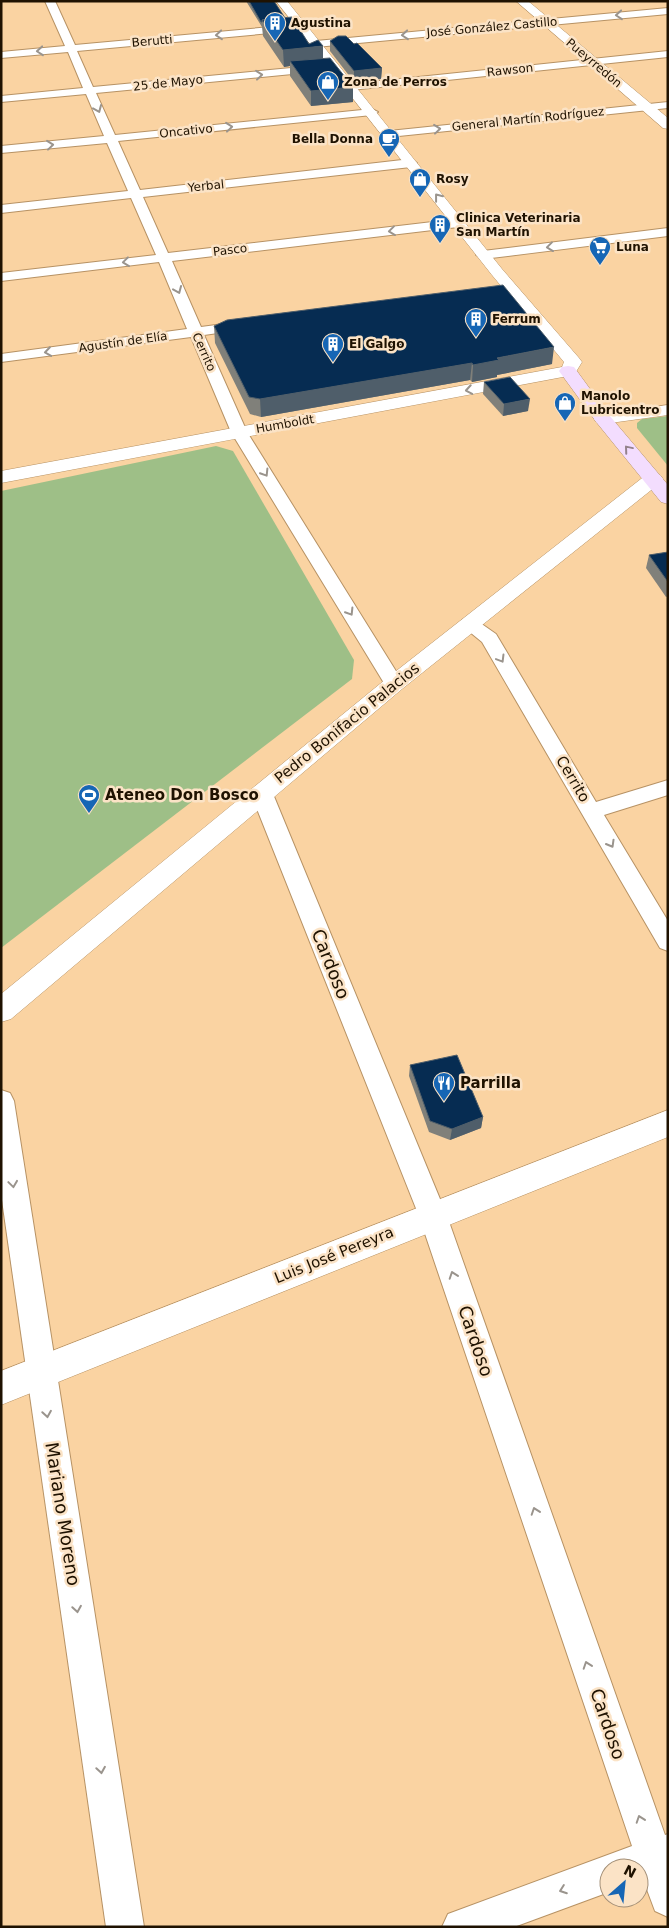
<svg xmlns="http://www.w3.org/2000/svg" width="669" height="1928" font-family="'DejaVu Sans',sans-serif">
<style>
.green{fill:#9ebf87}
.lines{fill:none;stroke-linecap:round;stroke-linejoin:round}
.minor-casing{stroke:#b79264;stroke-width:2}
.tertiary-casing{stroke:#b79264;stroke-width:1}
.secondary-casing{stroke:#b79264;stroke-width:1}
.minor{fill:#fff;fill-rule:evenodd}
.tertiary{fill:#fff;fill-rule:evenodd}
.secondary{fill:#f3ddfe;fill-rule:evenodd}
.wall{fill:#80807a}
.shaded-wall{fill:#4f5e6a}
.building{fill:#062c52;stroke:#4f5e6a}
.oneway{stroke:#9a948d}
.oneway2{stroke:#94828c}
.labels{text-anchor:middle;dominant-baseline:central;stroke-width:5;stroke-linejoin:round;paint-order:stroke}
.far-poi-label{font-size:12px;font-weight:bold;fill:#1f1201;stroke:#fbe3c6;text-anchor:start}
.far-street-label{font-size:12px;fill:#1f1201;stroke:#fbe3c6}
.street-label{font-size:15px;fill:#1f1201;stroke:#fbe3c6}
.poi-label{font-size:15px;font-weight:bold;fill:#1f1201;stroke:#fbe3c6;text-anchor:start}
.near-street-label{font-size:18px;fill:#1f1201;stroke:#fbe3c6}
</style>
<rect width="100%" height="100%" fill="#fad3a2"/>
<g class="green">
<polygon points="668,416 668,466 637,428 637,423 642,419"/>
<polygon points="216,446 233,451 354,660 352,679 1,948 1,491"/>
</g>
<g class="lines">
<g class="minor-casing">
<g id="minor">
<polygon points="45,1 55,1 75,45 293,25 298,28 293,31 77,51 93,87 323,65 328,68 323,71 96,93 115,135 372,109 378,112 372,115 118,141 140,190 411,159 417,163 411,167 143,197 168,253 458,219 464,223 458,227 172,261 201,327 246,321 251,322 253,325 251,328 246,329 204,335 247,432 404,684 401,688 394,690 387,688 231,432 191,337 1,362 1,354 187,329 159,262 1,281 1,273 156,255 131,198 1,213 1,205 128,191 107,143 1,153 1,146 104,136 86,94 1,102 1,96 83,88 68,52 1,58 1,52 65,46"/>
<polygon points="668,8 668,14 316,47 311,44 316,41"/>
<polygon points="668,51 668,57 351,90 346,87 351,84"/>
<polygon points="668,102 668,108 389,137 383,134 389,131"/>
<polygon points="668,228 668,236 483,259 476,255 483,251"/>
<polygon points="469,618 476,620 496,634 596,802 668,780 668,795 604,815 668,921 668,951 660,948 482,642 460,624 462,620"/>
<polygon points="262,787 269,789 273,794 447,1216 665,1835 668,1834 668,1917 655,1911 643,1879 639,1881 639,1868 609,1868 609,1892 514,1927 442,1927 448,1914 632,1846 419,1216 251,794 255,789"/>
<polygon points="1,1090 10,1093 14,1101 144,1927 106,1927 1,1193"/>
</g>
</g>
<g class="tertiary-casing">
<g id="tertiary">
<polygon points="276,1 287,1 502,269 579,358 582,362 574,375 568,376 1,483 1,471 562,367 564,362 492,275"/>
<polygon points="516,1 528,1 668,118 668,129 663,128"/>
<polygon points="668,405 668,415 603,424 597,423 594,419 597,415 603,414"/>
<polygon points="653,473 660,475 663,479 660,483 402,689 11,1019 1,1022 1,994 386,679 646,475"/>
<polygon points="668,1110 668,1137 1,1405 1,1371"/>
</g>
</g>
<g class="secondary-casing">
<polygon id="secondary" points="568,366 574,367 609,415 668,485 668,504 661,502 597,423 559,371 562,367"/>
</g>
<use href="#minor" class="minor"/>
<use href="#tertiary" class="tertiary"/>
<use href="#secondary" class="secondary"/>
</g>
<g class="wall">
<polygon points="246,1 274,1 285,18 323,58 353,102 311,106 290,76 290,66 284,67 263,36 262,27"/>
<polygon points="330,41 354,44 382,68 381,79 354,82 330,51"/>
<polygon points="214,326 552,364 497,375 497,377 472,382 470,380 261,417 250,414 215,343"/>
<polygon points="484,382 528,411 503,416 483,394"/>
<polygon points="668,552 668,596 666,597 646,568 649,555"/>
<polygon points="410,1065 483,1117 481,1128 450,1140 429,1132 409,1076"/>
</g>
<g class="shaded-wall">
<polygon points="323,46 323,63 290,61 290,66 284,67 283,50"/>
<polygon points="382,68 381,79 354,82 354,71"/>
<polygon points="353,87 353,102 311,106 311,91"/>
<polygon points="554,347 552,364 497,375 497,377 472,382 473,365 497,358"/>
<polygon points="472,363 470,380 261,417 260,399"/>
<polygon points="530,399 528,411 503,416 504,404"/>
<polygon points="483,1117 481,1128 450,1140 452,1129"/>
</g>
<g class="building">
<polygon points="249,1 274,1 285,18 262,20 262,22 261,22"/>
<polygon points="292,17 309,44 318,40 323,46 283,50 262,20"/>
<polygon points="338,36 346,36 354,44 357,43 382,68 354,71 330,41"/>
<polygon points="330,58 353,87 311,91 290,61"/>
<polygon points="503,285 554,347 497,358 499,360 473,365 472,363 260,399 249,397 214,326 227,320"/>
<polygon points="510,377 530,399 504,404 484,382"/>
<polygon points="668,552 668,582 649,555"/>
<polygon points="457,1055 483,1117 452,1129 430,1121 410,1065"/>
</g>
<defs><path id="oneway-chevron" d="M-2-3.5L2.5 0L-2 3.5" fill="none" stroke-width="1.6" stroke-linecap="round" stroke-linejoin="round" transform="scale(1.25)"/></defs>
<g class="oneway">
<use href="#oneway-chevron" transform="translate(619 15) rotate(175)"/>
<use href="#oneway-chevron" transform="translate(219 35) rotate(175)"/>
<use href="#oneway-chevron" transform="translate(405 35) rotate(175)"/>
<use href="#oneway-chevron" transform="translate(40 51) rotate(175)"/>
<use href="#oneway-chevron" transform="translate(259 75) rotate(-6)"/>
<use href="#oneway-chevron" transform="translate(98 109) rotate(67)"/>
<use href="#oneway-chevron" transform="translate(229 127) rotate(-6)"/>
<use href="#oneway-chevron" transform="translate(437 129) rotate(-6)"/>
<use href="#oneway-chevron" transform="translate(50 145) rotate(-6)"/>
<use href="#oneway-chevron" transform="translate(438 197) rotate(-128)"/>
<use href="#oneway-chevron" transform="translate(392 231) rotate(173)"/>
<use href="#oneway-chevron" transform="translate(550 247) rotate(173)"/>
<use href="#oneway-chevron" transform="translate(126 262) rotate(173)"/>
<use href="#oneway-chevron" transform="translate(178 290) rotate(67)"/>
<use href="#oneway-chevron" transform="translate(48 352) rotate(172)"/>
<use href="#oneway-chevron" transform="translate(469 390) rotate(170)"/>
<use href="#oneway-chevron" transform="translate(265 473) rotate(58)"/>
<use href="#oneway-chevron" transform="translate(350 612) rotate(58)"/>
<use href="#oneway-chevron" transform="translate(501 659) rotate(59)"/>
<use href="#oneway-chevron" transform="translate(611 844) rotate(60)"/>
<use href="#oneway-chevron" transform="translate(13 1184) rotate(82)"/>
<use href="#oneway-chevron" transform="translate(453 1275) rotate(-109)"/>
<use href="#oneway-chevron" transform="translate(47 1414) rotate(81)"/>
<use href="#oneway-chevron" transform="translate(535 1511) rotate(-109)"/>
<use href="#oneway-chevron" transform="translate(77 1609) rotate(81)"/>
<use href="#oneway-chevron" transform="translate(587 1665) rotate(-109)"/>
<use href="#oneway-chevron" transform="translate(101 1770) rotate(81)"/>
<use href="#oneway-chevron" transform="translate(640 1819) rotate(-109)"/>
<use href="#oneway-chevron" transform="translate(563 1890) rotate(160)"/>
</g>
<use class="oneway2" href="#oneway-chevron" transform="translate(628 449) rotate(-130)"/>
<defs>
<g id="building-pin" transform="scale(1.125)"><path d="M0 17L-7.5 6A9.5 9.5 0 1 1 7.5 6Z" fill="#1666b5" stroke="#fbe3c6"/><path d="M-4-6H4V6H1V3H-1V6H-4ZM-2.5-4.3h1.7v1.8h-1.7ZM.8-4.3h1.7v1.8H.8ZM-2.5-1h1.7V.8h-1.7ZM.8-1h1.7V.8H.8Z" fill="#fff"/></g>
<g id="shop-pin" transform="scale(1.125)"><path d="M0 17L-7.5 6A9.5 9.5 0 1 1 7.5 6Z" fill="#1666b5" stroke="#fbe3c6"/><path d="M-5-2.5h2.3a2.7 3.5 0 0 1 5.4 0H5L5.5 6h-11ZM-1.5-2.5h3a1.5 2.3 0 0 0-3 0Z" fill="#fff"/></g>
<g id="cafe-pin" transform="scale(1.125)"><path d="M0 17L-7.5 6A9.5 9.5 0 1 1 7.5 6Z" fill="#1666b5" stroke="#fbe3c6"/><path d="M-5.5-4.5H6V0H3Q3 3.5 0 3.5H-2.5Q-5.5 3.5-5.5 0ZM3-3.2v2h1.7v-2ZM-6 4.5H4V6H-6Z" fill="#fff"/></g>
<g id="supermarket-pin" transform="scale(1.125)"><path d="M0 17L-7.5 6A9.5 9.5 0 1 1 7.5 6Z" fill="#1666b5" stroke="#fbe3c6"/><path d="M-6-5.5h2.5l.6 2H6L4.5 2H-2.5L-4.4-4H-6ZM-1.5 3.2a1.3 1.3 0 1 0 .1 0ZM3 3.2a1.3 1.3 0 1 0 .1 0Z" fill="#fff"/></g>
<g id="stadium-pin" transform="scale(1.125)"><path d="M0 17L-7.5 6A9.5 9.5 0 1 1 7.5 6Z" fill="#1666b5" stroke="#fbe3c6"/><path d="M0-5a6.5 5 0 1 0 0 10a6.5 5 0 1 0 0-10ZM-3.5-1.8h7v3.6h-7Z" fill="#fff"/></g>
<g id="restaurant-pin" transform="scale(1.125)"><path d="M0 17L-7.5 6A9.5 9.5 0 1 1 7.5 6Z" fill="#1666b5" stroke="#fbe3c6"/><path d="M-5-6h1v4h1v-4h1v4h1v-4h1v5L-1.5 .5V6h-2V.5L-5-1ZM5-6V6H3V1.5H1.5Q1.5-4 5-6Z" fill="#fff"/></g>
</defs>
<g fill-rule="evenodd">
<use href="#building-pin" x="275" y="23"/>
<use href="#shop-pin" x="328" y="82"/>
<use href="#cafe-pin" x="389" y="139"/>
<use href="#shop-pin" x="420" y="179"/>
<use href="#building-pin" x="440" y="225"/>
<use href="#supermarket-pin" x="600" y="247"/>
<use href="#building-pin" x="476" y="319"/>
<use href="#building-pin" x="333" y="344"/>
<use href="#shop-pin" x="565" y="403"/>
<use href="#stadium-pin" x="89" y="795"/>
<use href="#restaurant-pin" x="444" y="1083"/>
</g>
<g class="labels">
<g class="far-poi-label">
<text x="291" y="23">Agustina</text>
<text x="344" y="82">Zona de Perros</text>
<text x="373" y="139" text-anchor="end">Bella Donna</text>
<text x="436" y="179">Rosy</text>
<text x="456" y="218">Clinica Veterinaria<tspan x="456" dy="14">San Martín</tspan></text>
<text x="616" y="247">Luna</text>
<text x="492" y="319">Ferrum</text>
<text x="349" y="344">El Galgo</text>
<text x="581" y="396">Manolo<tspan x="581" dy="14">Lubricentro</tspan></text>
</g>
<g class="far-street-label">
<text transform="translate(492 27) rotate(-5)">José González Castillo</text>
<text transform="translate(152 41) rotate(-5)">Berutti</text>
<text transform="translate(594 63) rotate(40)">Pueyrredón</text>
<text transform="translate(510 70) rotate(-6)">Rawson</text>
<text transform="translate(168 83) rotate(-6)">25 de Mayo</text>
<text transform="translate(528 119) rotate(-6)">General Martín Rodríguez</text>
<text transform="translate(186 131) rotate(-6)">Oncativo</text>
<text transform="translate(206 186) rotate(-6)">Yerbal</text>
<text transform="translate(230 250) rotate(-7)">Pasco</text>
<text transform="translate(123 342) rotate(-8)">Agustín de Elía</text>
<text transform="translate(204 352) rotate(66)">Cerrito</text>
<text transform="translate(285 424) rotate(-10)">Humboldt</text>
</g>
<g class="street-label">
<text transform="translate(347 723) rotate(-39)">Pedro Bonifacio Palacios</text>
<text transform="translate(573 779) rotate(59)">Cerrito</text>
<text transform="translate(334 1255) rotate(-22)">Luis José Pereyra</text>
</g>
<g class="poi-label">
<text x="105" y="795">Ateneo Don Bosco</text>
<text x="460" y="1083">Parrilla</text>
</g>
<g class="near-street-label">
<text transform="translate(331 964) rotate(68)">Cardoso</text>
<text transform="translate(476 1341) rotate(71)">Cardoso</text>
<text transform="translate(63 1514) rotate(81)">Mariano Moreno</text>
<text transform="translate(608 1724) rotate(71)">Cardoso</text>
</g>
</g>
<rect width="669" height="1928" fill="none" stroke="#1f1201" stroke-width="5"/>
<g transform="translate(624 1883) rotate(27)"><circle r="24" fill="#fbe3c6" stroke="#a38f77"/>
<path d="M0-4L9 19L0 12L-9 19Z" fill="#1666b5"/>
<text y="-8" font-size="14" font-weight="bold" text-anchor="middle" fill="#1f1201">N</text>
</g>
</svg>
